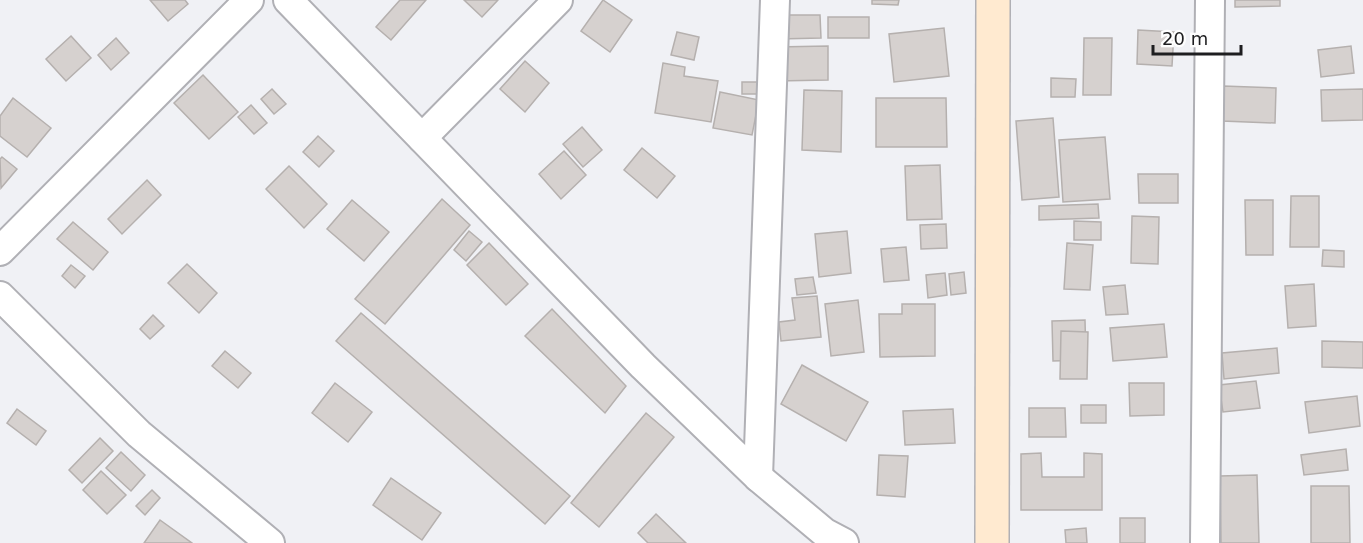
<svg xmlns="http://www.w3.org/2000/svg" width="1363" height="543" font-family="'DejaVu Sans',sans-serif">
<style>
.building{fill:#d6d1cf;stroke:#b5b0ae;stroke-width:1.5}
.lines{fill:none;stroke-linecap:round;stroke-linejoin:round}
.street-casing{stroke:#b0b0b5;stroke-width:32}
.secondary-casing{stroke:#b0b0b5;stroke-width:36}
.street{stroke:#fff;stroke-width:28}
.secondary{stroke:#ffead0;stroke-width:33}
</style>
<rect width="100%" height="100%" fill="#f0f1f5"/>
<g class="building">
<polygon points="150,0 185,0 188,4 168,21"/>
<polygon points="400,0 426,0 391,40 376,27"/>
<polygon points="464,0 498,0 482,17"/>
<polygon points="603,0 632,20 610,52 581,31"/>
<polygon points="872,0 899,0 898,5 872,4"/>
<polygon points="1235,0 1280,0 1280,6 1235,7"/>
<polygon points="778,15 820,15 821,38 778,39"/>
<rect x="828" y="17" width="41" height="21"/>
<polygon points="944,28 949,76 894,82 889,34"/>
<polygon points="1138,30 1174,32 1172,66 1137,64"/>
<polygon points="677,32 699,37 694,60 671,55"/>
<polygon points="71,36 91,58 66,81 46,59"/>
<polygon points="116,38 129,53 111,70 98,55"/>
<polygon points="1084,38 1112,38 1111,95 1083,95"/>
<polygon points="828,46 828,80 776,81 775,47"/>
<polygon points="1351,46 1354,73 1321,77 1318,50"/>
<polygon points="525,61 549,83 525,112 500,89"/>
<polygon points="663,63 685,67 684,76 718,81 711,122 655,113"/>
<polygon points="203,75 238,112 209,139 174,103"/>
<polygon points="1051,78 1076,79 1075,97 1051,97"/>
<rect x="742" y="82" width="17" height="12"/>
<polygon points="1223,86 1276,88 1275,123 1222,121"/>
<polygon points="272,89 286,104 274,114 261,99"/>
<polygon points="1363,89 1363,120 1322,121 1321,90"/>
<polygon points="804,90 842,91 841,152 802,150"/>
<polygon points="720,92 759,100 752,135 713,128"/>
<polygon points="13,98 51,128 27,157 0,136 0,116"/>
<polygon points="876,98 946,98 947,147 876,147"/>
<polygon points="251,105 267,123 254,134 238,117"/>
<polygon points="1053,118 1059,197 1022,200 1016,121"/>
<polygon points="582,127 602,150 583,167 563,144"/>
<polygon points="318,136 334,151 319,167 303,152"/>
<polygon points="1105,137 1110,199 1063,202 1059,140"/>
<polygon points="642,148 675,176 657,198 624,170"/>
<polygon points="564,151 586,175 561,199 539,174"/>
<polygon points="2,157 17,169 1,188 0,159"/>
<polygon points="940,165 942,219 907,220 905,166"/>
<polygon points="289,166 327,204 304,228 266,189"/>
<polygon points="1138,174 1178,174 1178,203 1139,203"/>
<polygon points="147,180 161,195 122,234 108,219"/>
<polygon points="1291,196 1319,196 1319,247 1290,247"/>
<polygon points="442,199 470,225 385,324 355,299"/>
<polygon points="352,200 389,232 364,261 327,229"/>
<polygon points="1245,200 1273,200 1273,255 1246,255"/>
<polygon points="1098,204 1099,218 1039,220 1039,206"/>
<polygon points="1132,216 1159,217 1158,264 1131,263"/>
<polygon points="1074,221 1101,222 1101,240 1074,240"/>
<polygon points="73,222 108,252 93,270 57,239"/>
<polygon points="946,224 947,248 921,249 920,225"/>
<polygon points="469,231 482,242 466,261 454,250"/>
<polygon points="847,231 851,273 819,277 815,234"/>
<polygon points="489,243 528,284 506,305 467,265"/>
<polygon points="1067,243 1093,245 1090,290 1064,289"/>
<polygon points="906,247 909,280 884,282 881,249"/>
<polygon points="1323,250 1344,251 1344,267 1322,266"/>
<polygon points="187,264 217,293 199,313 168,283"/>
<polygon points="71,265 85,276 75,288 62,276"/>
<polygon points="964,272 966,293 951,295 949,274"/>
<polygon points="945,273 947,295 928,298 926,275"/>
<polygon points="813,277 816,293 797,295 795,279"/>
<polygon points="1314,284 1316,326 1288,328 1285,286"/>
<polygon points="1125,285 1128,314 1106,315 1103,287"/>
<polygon points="817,296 821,337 781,341 779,322 795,320 792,298"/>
<polygon points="858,300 864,352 831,356 825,304"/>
<polygon points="902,304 935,304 935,356 880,357 879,314 902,314"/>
<polygon points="552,309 626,386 605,413 525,336"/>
<polygon points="361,313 570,496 545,524 336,341"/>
<polygon points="153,315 164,326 150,339 140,329"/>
<polygon points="1085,320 1086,360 1053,361 1052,321"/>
<polygon points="1164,324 1167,357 1113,361 1110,328"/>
<polygon points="1061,331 1088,332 1087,379 1060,379"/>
<polygon points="1322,341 1363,342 1363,368 1322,367"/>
<polygon points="1277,348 1279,373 1224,379 1222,353"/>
<polygon points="225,351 251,373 238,388 212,366"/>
<polygon points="802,365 868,402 846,441 781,404"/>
<polygon points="1256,381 1260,408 1223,412 1219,385"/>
<polygon points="335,383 372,412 348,442 312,413"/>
<polygon points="1129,383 1164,383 1164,415 1130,416"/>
<polygon points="1357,396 1360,426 1309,433 1305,402"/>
<rect x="1081" y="405" width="25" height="18"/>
<polygon points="1029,408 1065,408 1066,437 1029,437"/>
<polygon points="17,409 46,431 36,445 7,423"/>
<polygon points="953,409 955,443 905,445 903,411"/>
<polygon points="646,413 674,437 599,527 571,503"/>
<polygon points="100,438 113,451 82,483 69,470"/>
<polygon points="1346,449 1348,470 1304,475 1301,455"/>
<polygon points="121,452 145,475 131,491 106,468"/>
<polygon points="1041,453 1042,477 1084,477 1084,453 1102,454 1102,510 1021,510 1021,454"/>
<polygon points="879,455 908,456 905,497 877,495"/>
<polygon points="101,471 126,495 107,514 83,490"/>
<polygon points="1257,475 1259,543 1221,543 1220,476"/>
<polygon points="391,478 441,513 422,540 373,505"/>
<polygon points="1311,486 1349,486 1350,543 1311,543"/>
<polygon points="152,490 160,498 145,515 136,506"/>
<polygon points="656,514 686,543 648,543 638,533"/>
<rect x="1120" y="518" width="25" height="25"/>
<polygon points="160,520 192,543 144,543"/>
<polygon points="1086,528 1087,543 1066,543 1065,530"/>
</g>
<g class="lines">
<g class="street-casing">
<g id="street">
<polyline points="288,0 643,366 758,477 825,533 844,543"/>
<polyline points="422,138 558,0"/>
<polyline points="0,251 249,0"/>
<polyline points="0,296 139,434 270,543"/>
<polyline points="758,477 775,0"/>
<polyline points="1205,543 1210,0"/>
</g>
</g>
<g class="secondary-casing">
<polyline id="secondary" points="992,543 993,0"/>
</g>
<use href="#street" class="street"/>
<use href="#secondary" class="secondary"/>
</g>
<path d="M1153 45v9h88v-9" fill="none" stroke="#1e1e20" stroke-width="3"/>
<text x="1162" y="45" font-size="18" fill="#1e1e20" stroke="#fefefe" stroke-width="4.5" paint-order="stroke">20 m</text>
</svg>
